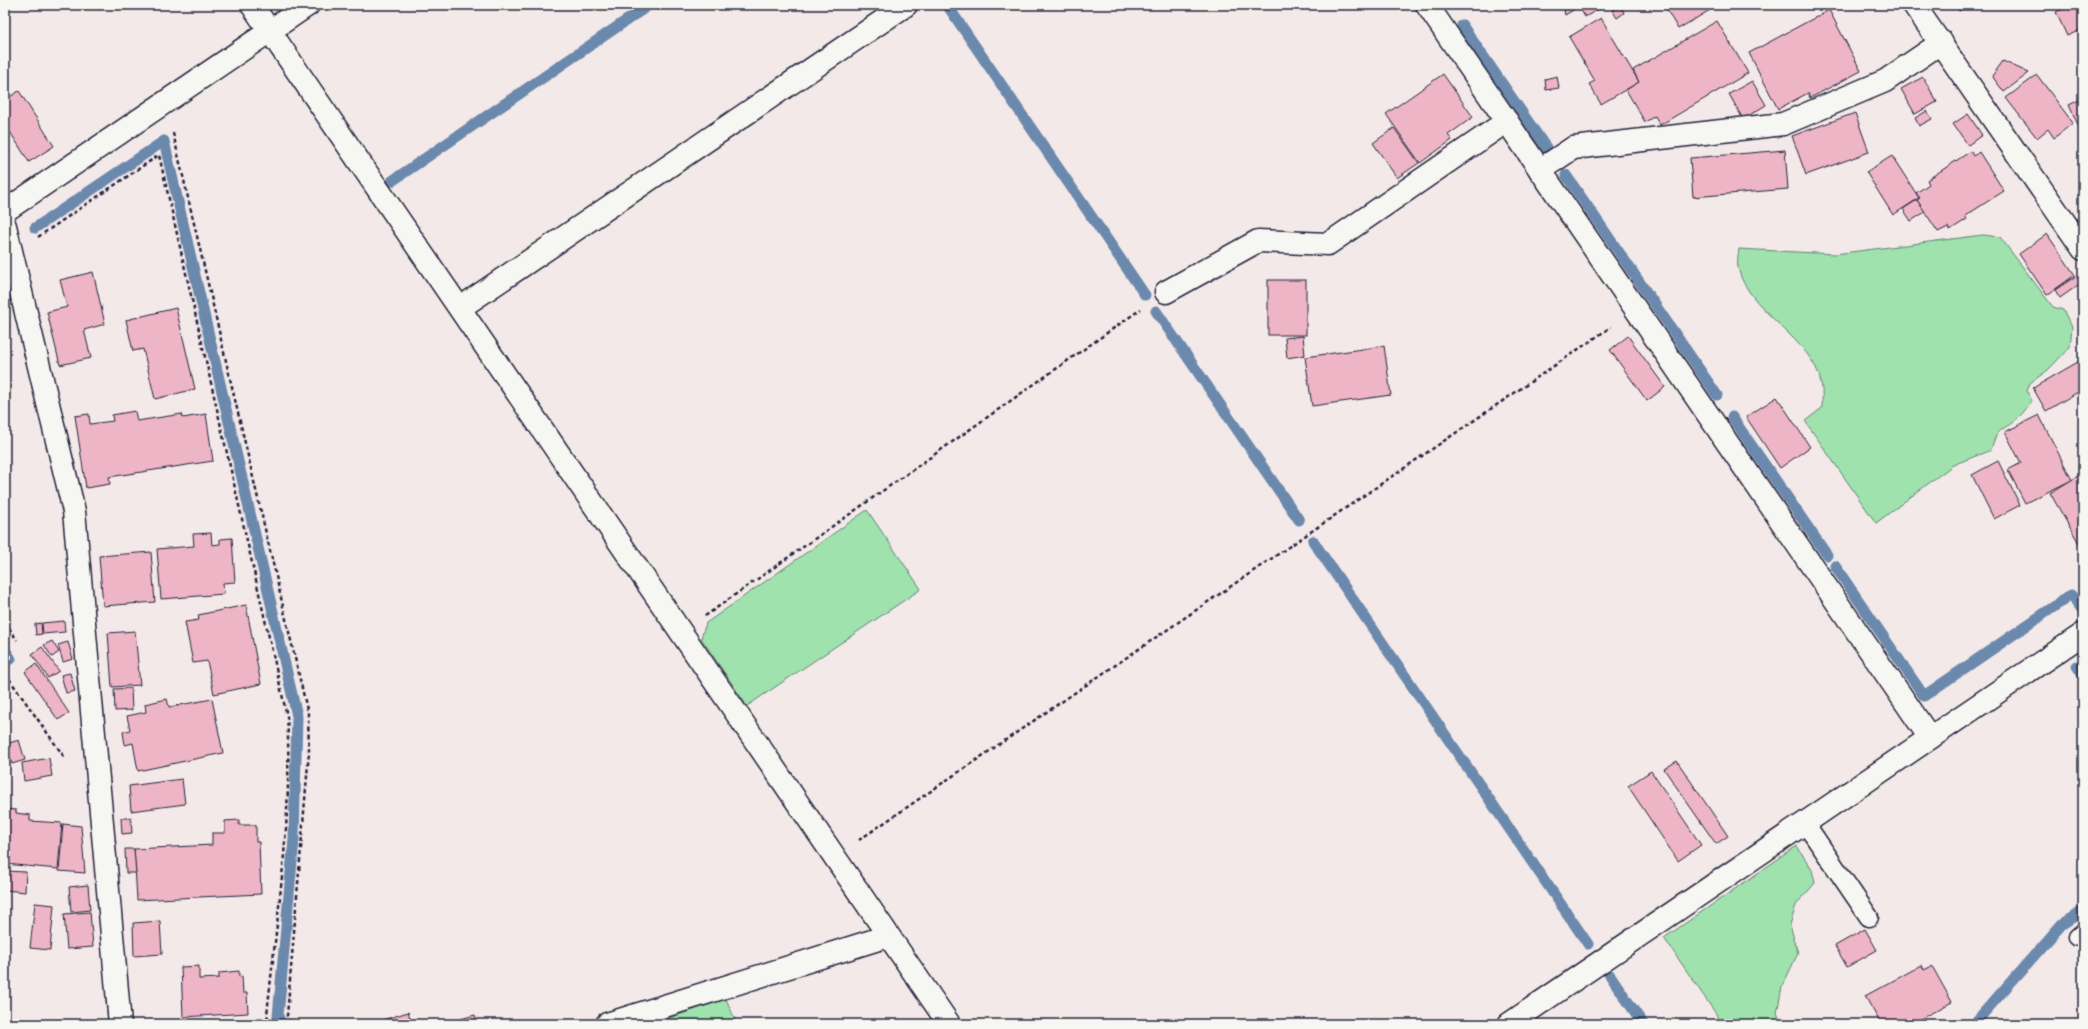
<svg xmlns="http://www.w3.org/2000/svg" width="2088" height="1029" font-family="Dekko,sans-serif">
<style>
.green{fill:#9fe2ad;stroke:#608274}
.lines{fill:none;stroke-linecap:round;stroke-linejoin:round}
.stream{stroke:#6b89ac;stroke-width:11}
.building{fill:#eeb5c6;stroke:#22223b}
.lane-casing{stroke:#22223b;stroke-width:21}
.street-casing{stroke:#22223b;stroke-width:25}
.path{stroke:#22223b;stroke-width:2.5;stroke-dasharray:4 3;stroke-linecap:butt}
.lane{stroke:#f6f6f2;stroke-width:18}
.street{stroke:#f6f6f2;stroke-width:22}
</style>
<rect width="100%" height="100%" fill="#f4e9e9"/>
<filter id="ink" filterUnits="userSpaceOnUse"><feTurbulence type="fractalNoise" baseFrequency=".025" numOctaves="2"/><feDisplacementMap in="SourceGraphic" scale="8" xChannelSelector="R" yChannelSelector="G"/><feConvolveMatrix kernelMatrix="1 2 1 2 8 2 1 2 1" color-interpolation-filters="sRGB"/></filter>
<g filter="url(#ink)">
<g class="green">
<path d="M1983,235L2000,237L2053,307L2063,310L2072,327L2070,347L2048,370L2030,383L2027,391L2032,401C2028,406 2024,412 2019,417C2005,431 1997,425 1991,450L1953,465L1876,523L1805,421L1822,408C1822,400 1823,391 1821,383C1814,340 1749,313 1738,268C1737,262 1738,255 1739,249L1835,254Z"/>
<polygon points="867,510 921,589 747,706 701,638 706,623"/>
<polygon points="1797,846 1812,870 1815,883 1796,905 1790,925 1798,953 1782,987 1777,1013 1782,1024 1723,1024 1664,938"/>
<polygon points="726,999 737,1024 652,1024"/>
</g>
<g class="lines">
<g class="stream">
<polyline points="947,5 1145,295"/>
<polyline points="1462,25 1547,149"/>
<polyline points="1566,175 1717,395"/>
<polyline points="392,181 649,5"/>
<polyline points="35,228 164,141 297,716 294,839 278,1016 281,1024"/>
<polyline points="1156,311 1299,520"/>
<polyline points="1732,417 1827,555"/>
<polyline points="1313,541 1588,944"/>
<polyline points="1835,566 1924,696 2071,595 2082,609"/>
<polyline points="5,650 11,659"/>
<polyline points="2077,666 2083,675"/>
<polyline points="1610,975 1643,1024"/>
<polyline points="1974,1024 2062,924 2083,911"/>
</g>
</g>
<g class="building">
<polygon points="1563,5 1577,5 1578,7 1565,15"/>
<polygon points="1578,5 1606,5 1585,17"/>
<polygon points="1620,5 1624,13 1617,18 1612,10"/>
<polygon points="1664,5 1708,5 1710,10 1678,29"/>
<polygon points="1955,5 1968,5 1959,11"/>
<polygon points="2072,5 2082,5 2083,29 2067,36 2056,12"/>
<polygon points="1829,10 1861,71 1810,98 1808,93 1778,109 1749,53"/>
<polygon points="1601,18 1639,82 1601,104 1589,84 1595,81 1569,37"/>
<polygon points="1717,21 1748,73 1660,125 1655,116 1645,122 1626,90 1639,82 1633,70"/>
<polygon points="2003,61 2029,73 2004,92 1992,76"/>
<polygon points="1443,74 1473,117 1448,135 1452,140 1420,163 1386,114"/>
<polygon points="2037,75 2073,123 2054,138 2048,129 2037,138 2006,98"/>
<polygon points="1557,76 1559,88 1546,90 1545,79"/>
<polygon points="1923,77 1937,102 1915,114 1901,89"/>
<polygon points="1752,81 1766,105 1743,119 1729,94"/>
<polygon points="19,91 54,146 29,162 5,124 5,100"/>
<polygon points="2083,98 2083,136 2069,105"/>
<polygon points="1927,111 1932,119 1919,126 1915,118"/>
<polygon points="1855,113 1869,152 1806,175 1792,136"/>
<polygon points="1968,114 1982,135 1968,145 1953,124"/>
<polygon points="1394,128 1419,163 1397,178 1373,143"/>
<polygon points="1785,150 1788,189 1693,197 1690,158"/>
<polygon points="1971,151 1974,156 1979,152 2004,191 1965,216 1967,219 1950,230 1948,227 1938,232 1917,200 1920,198 1916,193 1929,184 1927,180"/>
<polygon points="1892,156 1919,198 1893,215 1866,172"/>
<polygon points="1917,200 1925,212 1911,221 1903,209"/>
<polygon points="2047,234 2075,275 2047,295 2019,254"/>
<polygon points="93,272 105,324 84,330 91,358 60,365 47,312 67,307 60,280"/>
<polygon points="2076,276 2081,283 2060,298 2055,290"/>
<rect x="1268" y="280" width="38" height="55"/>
<polygon points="176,308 195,389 155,399 143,349 133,351 126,320"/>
<polygon points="1303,336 1305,355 1287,358 1285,338"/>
<polygon points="1628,336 1665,387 1647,401 1610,350"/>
<polygon points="1384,346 1391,395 1312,406 1305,357"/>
<polygon points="2083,359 2083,389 2046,411 2033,388"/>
<polygon points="1777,397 1810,447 1780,468 1746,417"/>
<polygon points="135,411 137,421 182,414 183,418 206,414 213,461 109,477 110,484 86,488 75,416 89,414 90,424 113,421 112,415"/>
<polygon points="2039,415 2072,480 2025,503 2008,470 2021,463 2005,432"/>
<polygon points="1998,461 2020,505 1994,519 1972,475"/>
<polygon points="2083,473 2083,543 2080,545 2050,493"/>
<polygon points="211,533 212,545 220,544 220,539 232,538 235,582 223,583 224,594 161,599 157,549 194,546 193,534"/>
<polygon points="151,552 155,602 103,606 99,556"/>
<polygon points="246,605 261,684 214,694 207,661 193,663 185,622 199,620 198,615"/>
<polygon points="64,621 65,632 43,634 42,623"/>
<polygon points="41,623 42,634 36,635 35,624"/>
<polygon points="135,631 140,685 112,687 108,633"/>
<polygon points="52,641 59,652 52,657 44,645"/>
<polygon points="68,642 73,659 63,662 58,645"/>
<polygon points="42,647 59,671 48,678 32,654"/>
<polygon points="36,664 69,713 58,720 25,672"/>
<polygon points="70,673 75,691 66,693 61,675"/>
<polygon points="131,688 132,710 115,711 114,689"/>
<polygon points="167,699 169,707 212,699 223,753 138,771 133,743 125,745 123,732 130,730 127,716 146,712 145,704"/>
<polygon points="19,740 25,760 12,764 6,744"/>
<polygon points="49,758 52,776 24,781 22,763"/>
<polygon points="1677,761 1728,836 1716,844 1664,769"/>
<polygon points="1651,771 1701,845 1678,861 1628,786"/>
<polygon points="182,779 185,804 131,811 129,786"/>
<polygon points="5,809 16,810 16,813 30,815 30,821 62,823 58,869 5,864"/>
<polygon points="121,818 131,818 132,833 122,834"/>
<polygon points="239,820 239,825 256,825 256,842 259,842 261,894 137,900 134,849 212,845 212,833 225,833 225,821"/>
<polygon points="63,824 81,826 85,873 59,871"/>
<polygon points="125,849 134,849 136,873 126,873"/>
<polygon points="5,871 26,872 25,892 5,890"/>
<polygon points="88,885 90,910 71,912 69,887"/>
<polygon points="35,903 54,905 50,950 30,948"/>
<polygon points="90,912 93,947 67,949 64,914"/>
<polygon points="160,921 162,954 134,956 133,923"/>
<polygon points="1865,929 1877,950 1847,967 1835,946"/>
<polygon points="1922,965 1924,970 1932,966 1952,1002 1911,1024 1881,1024 1865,996"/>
<polygon points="199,966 199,979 219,978 219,973 239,971 239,977 242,976 243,993 247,993 248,1013 183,1017 181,967"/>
<polygon points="408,1012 412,1024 370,1024"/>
<polygon points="475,1015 477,1024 447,1024 446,1023"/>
</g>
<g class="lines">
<g class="lane-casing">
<g id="lane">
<polyline points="1805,823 1869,917"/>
<polyline points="2078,937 2083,933"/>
</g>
</g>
<g class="street-casing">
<g id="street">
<polyline points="252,5 949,1024"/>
<polyline points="1427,5 1930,738"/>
<polyline points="1914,5 2083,249"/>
<polyline points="1540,170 1573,148 1783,124 1885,81 1942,42"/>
<polyline points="5,211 308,5"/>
<polyline points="5,226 74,511 120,1024"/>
<polyline points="1166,292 1258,241 1328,244 1507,121"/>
<polyline points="460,308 906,5"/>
<polyline points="607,1024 888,936"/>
<polyline points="1509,1024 2083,634"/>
</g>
</g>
<g class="path">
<polyline points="173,133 308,714 309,752 287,1016 290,1024"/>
<path d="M38,237L159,155L287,716C293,816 277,916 267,1015L270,1024"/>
<polyline points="705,616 1141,309"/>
<polyline points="5,622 17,640"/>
<polyline points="5,673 65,758"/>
<polyline points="859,840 1611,327"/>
</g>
<use href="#lane" class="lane"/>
<use href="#street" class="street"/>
</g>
</g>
<rect width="2088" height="1029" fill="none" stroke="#f6f6f2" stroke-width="20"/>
<rect x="10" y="10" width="2068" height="1009" fill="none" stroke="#22223b" stroke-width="1.5" filter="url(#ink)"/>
</svg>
